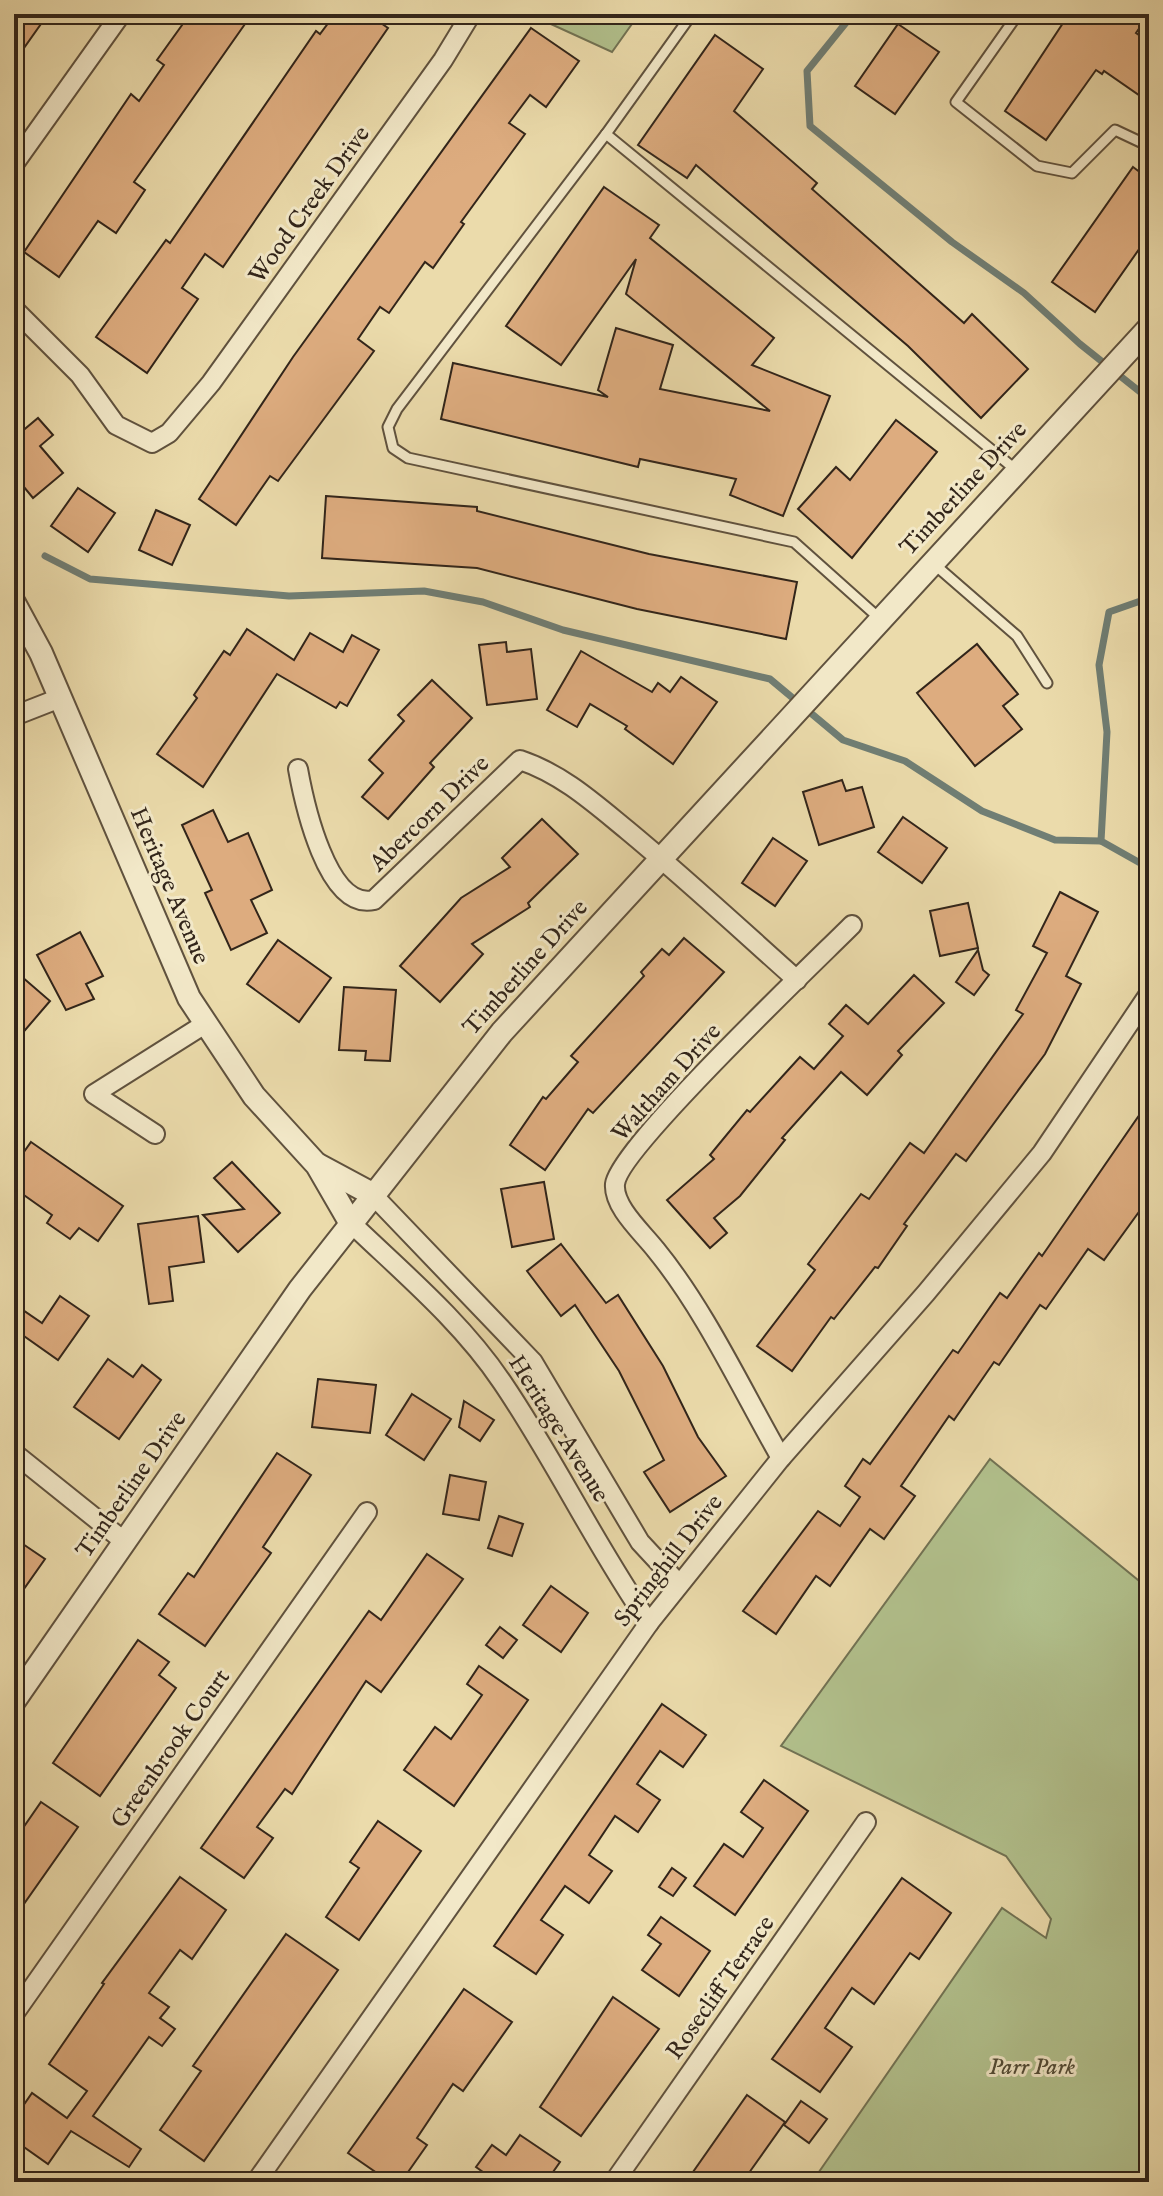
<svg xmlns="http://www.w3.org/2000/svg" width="1163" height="2196" font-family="'IM FELL English',serif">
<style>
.green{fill:#b2c18d;stroke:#727354;stroke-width:2}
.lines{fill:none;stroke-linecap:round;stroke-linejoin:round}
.stream{stroke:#707e74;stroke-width:7}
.building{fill:#ddac7f;stroke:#32251a;stroke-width:2}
.service-casing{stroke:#60523e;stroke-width:13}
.minor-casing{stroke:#60523e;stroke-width:22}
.tertiary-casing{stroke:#60523e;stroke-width:26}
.service{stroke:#f2e8c8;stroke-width:9}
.minor{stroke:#f2e8c8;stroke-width:18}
.tertiary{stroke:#f2e8c8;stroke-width:22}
.labels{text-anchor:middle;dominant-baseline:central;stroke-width:6;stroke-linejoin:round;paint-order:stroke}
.street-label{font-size:24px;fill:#32251a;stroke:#f2e8c8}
.park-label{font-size:24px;font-style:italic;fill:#524c37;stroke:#f2e8c8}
</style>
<rect width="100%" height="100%" fill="#ebdbab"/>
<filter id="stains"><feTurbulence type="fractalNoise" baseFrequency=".0025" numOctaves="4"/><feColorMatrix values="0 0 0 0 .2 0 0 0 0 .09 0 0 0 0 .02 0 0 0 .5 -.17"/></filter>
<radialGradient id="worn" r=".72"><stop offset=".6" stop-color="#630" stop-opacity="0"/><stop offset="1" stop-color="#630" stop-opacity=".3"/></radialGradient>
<g class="green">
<polygon points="529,14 639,14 612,52"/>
<polygon points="990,1459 1149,1589 1149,2182 812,2182 1002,1908 1046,1938 1051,1919 1006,1856 781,1746"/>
</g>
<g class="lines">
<g class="stream">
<polyline points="853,14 807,71 810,126 952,242 1024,293 1080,344 1149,399"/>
<polyline points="45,556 90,579 289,596 424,591 483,602 563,630 770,679 843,740 905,761 982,811 1055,840 1101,841"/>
<polyline points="1149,598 1109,612 1099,665 1107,732 1101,841 1149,868"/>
</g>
</g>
<g class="building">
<polygon points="14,14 48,14 14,62"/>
<polygon points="190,14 252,14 134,182 145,190 116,233 98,221 59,277 24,252 131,94 139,101 164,65 157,60"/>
<polygon points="335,14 383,14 378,21 388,28 223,267 205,254 182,288 198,299 147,373 96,337 166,240 170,243 316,31 320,34"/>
<polygon points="1069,14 1149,14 1136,33 1149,42 1149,102 1104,71 1102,74 1096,70 1046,140 1005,111"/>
<polygon points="898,24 939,52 895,114 855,86"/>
<polygon points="531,28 579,61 546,107 530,95 509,123 525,134 461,222 464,224 433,268 425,262 389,313 380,307 358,339 374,351 278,481 270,476 236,525 199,499 293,357"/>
<polygon points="715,35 763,69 734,111 817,183 812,189 964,323 972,314 1028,369 981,418 908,346 696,165 687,178 638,145"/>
<polygon points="1133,167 1149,179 1149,235 1095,312 1052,282"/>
<polygon points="604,187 659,225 650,238 774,338 752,365 830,396 783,516 730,495 736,479 640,459 638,467 441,419 453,363 608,397 598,390 616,328 673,345 660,389 770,411 626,294 636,259 561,365 506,326"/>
<polygon points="38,418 53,435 40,446 63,473 33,498 14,475 14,438"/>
<polygon points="896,420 937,452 852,558 798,509 836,467 850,480"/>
<polygon points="78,488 115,513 88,552 51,526"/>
<polygon points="326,496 477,507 477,511 649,554 797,582 786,639 637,609 477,568 322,558"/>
<polygon points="156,510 190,525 172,565 139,550"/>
<polygon points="247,629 294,660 310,633 343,652 352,635 379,650 347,706 340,702 336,708 277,674 203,787 157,754 197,698 194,695 224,651 230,655"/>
<polygon points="506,642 507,652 531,649 537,699 487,705 479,645"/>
<polygon points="977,644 1018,694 1003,706 1022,729 975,766 917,693"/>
<polygon points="581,651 652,692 658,683 670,692 681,677 717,702 673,764 625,729 627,726 590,704 577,727 547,710"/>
<polygon points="432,680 472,718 430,763 434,767 388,819 362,797 383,773 369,760 404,721 398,715"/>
<polygon points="842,780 846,791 862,787 874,827 819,845 803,792"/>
<polygon points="213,810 228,842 248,833 272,890 251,900 267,933 231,950 205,893 212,890 182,825"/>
<polygon points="903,817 947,848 922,883 878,852"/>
<polygon points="542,819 578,854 528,903 530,907 472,944 483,954 440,1002 400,966 461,898 510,867 502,858"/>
<polygon points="773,838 807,861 775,906 742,883"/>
<polygon points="1060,892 1098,912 1066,976 1081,984 1045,1054 966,1161 956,1154 904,1224 907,1226 878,1268 875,1267 834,1319 831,1317 792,1371 757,1346 815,1270 808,1264 861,1194 869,1199 910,1143 924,1153 1023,1014 1016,1010 1047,953 1033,946"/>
<polygon points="968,903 978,948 940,956 930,911"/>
<polygon points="80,932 103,976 86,984 94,999 66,1010 37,955"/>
<polygon points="684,938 724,972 593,1113 588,1109 545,1170 510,1145 543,1097 546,1099 578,1062 571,1056 644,976 641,972 662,949 669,955"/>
<polygon points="278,940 331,978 299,1022 247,984"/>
<polygon points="978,950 983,970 989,975 974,995 956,982"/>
<polygon points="14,970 50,1001 14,1043"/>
<polygon points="914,975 944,1003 898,1051 902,1055 867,1095 841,1072 782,1138 785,1140 740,1196 714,1218 727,1233 710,1248 667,1200 714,1159 710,1155 747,1110 750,1112 800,1057 814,1069 843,1036 829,1024 846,1005 868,1024"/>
<polygon points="344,987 396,990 390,1061 365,1060 366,1051 339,1050"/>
<polygon points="1149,1101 1149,1198 1104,1260 1088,1249 1046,1309 1040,1305 999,1365 994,1362 954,1420 949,1416 901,1486 915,1496 884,1539 870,1529 830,1586 816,1576 776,1634 743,1611 818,1511 840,1526 860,1497 845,1486 863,1459 870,1464 953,1350 958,1353 1000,1293 1007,1298 1039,1253 1042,1256"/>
<polygon points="31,1142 123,1206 98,1241 79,1228 70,1239 47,1223 52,1215 14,1188 14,1166"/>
<polygon points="232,1162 280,1213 238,1252 203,1215 244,1209 214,1178"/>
<polygon points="544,1182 554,1239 512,1247 501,1189"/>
<polygon points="198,1216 204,1262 169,1267 173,1301 149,1304 138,1224"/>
<polygon points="561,1244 606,1303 618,1295 663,1366 698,1437 726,1476 670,1512 644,1472 664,1460 619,1371 575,1305 561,1316 527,1271"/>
<polygon points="60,1296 89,1316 58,1360 14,1329 14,1304 42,1323"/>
<polygon points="108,1359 133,1377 142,1365 161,1380 119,1439 74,1407"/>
<polygon points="318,1379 376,1385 370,1433 312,1427"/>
<polygon points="412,1394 451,1419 424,1460 386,1435"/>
<polygon points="464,1401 494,1420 480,1441 459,1427"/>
<polygon points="277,1453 311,1475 263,1547 271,1553 205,1646 159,1614 188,1573 194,1577"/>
<polygon points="450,1475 486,1482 479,1520 443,1514"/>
<polygon points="499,1516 523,1524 512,1556 488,1548"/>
<polygon points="14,1538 45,1559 14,1603"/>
<polygon points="427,1554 463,1579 381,1692 366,1681 292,1794 285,1789 257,1827 273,1838 244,1878 201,1848 369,1611 381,1620"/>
<polygon points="551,1586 588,1613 561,1652 523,1625"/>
<polygon points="500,1627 517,1640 503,1658 486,1645"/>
<polygon points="138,1640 169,1662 159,1675 176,1688 100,1796 53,1763"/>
<polygon points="479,1666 528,1700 454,1806 404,1770 435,1727 451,1739 482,1695 467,1684"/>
<polygon points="662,1704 706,1735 683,1767 660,1751 637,1784 660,1800 638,1832 615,1816 589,1855 612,1871 589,1903 565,1886 541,1920 563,1935 536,1974 494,1946"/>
<polygon points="764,1780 808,1811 735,1915 694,1886 724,1844 743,1857 763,1828 741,1812"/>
<polygon points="41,1802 78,1827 14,1918 14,1841"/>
<polygon points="378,1821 421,1851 359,1940 326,1917 359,1868 350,1862"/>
<polygon points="672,1868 686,1878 673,1896 659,1887"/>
<polygon points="180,1877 226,1910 192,1959 180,1950 149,1993 169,2007 160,2018 175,2029 162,2046 149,2037 93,2116 141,2149 129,2167 71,2131 48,2164 14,2140 14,2119 32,2093 67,2118 87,2091 49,2064 104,1984 102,1983"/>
<polygon points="902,1878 951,1913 919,1959 910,1953 874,2004 852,1988 825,2028 852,2047 820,2092 772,2059"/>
<polygon points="661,1917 710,1951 679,1996 642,1970 661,1944 648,1935"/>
<polygon points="286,1934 338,1970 204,2161 160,2130 201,2071 193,2066"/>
<polygon points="464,1989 512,2022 463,2091 453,2084 417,2138 427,2145 401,2182 390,2182 348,2153"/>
<polygon points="613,1997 659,2029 581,2136 540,2107"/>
<polygon points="747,2095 785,2122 751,2170 743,2182 686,2182"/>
<polygon points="801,2101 827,2119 809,2143 784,2125"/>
<polygon points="520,2135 560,2162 546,2182 497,2182 476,2167 492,2145 506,2155"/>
</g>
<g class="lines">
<g class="service-casing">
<g id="service">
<polyline points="692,14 606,134 397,409 388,427 393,448 408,458 794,542 879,618"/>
<polyline points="1018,14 956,102 1037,166 1072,173 1115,130 1149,146"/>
<polyline points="606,134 1016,470"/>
<polyline points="934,564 1017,636 1047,683"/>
<polyline points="14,1665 31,1677"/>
</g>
</g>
<g class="minor-casing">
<g id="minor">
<polyline points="14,164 121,14"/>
<polyline points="14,309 80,375 116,425 152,443 169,433 211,383 443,60 471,14"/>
<polyline points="14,716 60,698"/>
<path d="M298,769C304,802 327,911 374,900L520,760C562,774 594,803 627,830C685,878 741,930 797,980"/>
<polyline points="155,1134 94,1094 205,1024"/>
<polyline points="372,1194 533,1362 640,1542 679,1584"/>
<path d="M350,1222C402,1272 461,1321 502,1382C555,1460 595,1545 649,1623"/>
<polyline points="14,1453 125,1542"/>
<path d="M781,1458C742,1390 705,1310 656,1250C643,1233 613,1207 615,1184C619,1148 815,962 852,925"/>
<polyline points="14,2014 367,1512"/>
<polyline points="256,2182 649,1623 781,1458 926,1293 1042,1153 1149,994"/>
<polyline points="614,2182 866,1822"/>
</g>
</g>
<g class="tertiary-casing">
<g id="tertiary">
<polyline points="14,603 41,653 189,998 254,1096 317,1165 350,1222"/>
<polyline points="318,1165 372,1194"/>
<polyline points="14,1701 300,1289 502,1032 1149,328"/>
</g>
</g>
<use href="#service" class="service"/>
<use href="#minor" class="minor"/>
<use href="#tertiary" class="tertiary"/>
</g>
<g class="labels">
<g class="street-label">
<text transform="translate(310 205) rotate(-54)">Wood Creek Drive</text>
<text transform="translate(964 489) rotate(-47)">Timberline Drive</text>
<text transform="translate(430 814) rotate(-44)">Abercorn Drive</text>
<text transform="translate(169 886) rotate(67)">Heritage Avenue</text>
<text transform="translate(526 968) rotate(-48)">Timberline Drive</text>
<text transform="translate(667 1083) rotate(-48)">Waltham Drive</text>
<text transform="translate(558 1429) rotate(58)">Heritage Avenue</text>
<text transform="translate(132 1485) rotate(-55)">Timberline Drive</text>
<text transform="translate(669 1561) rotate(-52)">Springhill Drive</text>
<text transform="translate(171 1749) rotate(-55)">Greenbrook Court</text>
<text transform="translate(721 1988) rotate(-55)">Rosecliff Terrace</text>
</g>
<g class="park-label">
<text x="1032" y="2067">Parr Park</text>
</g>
</g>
<rect width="1163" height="2196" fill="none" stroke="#ebdbab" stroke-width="48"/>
<rect x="16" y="16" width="1131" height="2164" fill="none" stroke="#32251a" stroke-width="4"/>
<rect x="24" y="24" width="1115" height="2148" fill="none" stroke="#32251a" stroke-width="2"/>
<rect width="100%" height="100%" filter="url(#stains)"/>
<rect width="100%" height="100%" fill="url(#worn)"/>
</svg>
